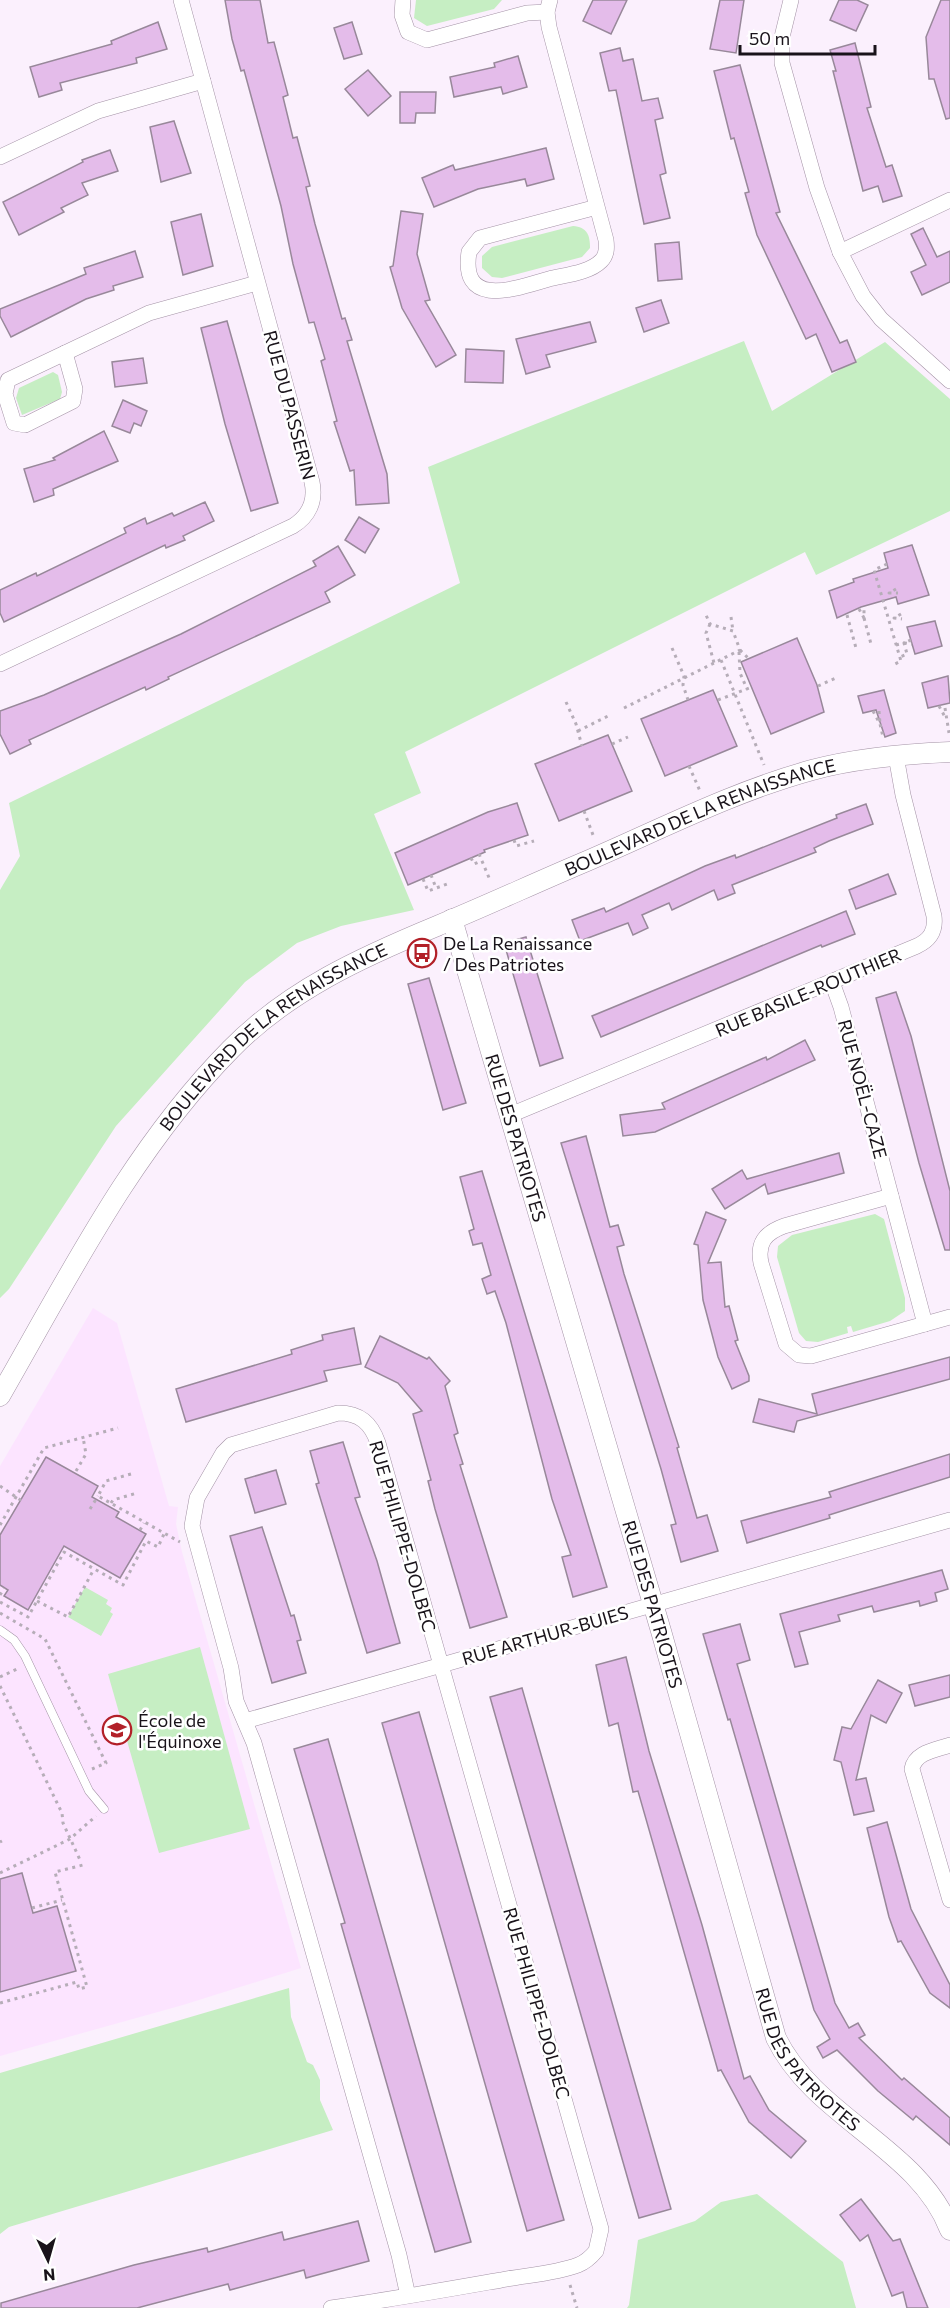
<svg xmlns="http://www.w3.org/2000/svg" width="950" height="2308" font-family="Commissioner,sans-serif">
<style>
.built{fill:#fce4ff}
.green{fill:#c6eec3}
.building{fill:#e4bcea;stroke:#98889a;stroke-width:1.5}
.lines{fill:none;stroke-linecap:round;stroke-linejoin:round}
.service-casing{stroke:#a493a6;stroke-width:9}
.minor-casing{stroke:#a493a6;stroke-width:16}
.tertiary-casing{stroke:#a493a6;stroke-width:21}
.path{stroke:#b6adb8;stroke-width:3;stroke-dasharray:3 4.5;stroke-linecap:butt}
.service{stroke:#fff;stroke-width:8}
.minor{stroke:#fff;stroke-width:15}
.tertiary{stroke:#fff;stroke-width:20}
.labels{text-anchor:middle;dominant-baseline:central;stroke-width:5;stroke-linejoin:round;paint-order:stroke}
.street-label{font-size:18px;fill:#19131a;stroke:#fff}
.poi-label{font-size:18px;fill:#19131a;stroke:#fff;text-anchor:start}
</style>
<rect width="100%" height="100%" fill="#fbf0fd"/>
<polygon class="built" points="93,1308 117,1323 169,1506 178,1507 176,1524 182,1552 301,1968 183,2005 0,2056 0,1466"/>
<g class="green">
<polygon points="416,0 502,0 494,9 427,26 414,18"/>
<path d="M573,226C587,227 590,235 590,248L582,257L502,278L492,277L482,268V256L492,247Z"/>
<polygon points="744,341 772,411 885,342 950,399 950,511 816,575 805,552 405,752 421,793 374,814 414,910 341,926 297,943 245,982 116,1126 9,1289 0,1298 0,890 20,856 9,803 460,583 428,467"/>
<polygon points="53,372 58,375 62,392 60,399 22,415 16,398 19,388"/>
<polygon points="875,1214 884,1219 905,1298 905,1311 890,1321 853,1332 851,1326 847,1327 848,1333 818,1342 806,1341 799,1333 777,1257 778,1246 792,1235"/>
<polygon points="85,1587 108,1600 106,1604 112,1608 110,1612 113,1614 101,1636 68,1617"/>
<polygon points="200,1647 250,1829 159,1853 108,1674"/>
<polygon points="289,1988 291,2017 307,2062 313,2065 320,2080 320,2100 333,2130 9,2227 0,2234 0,2073"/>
<polygon points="757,2194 843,2262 856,2308 627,2308 629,2305 638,2240 695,2221 721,2202"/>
</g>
<g class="building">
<polygon points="225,0 260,0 268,43 274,42 288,95 283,97 293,138 297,137 310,186 306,187 315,224 342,319 345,318 352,340 347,341 387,474 389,503 356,505 354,470 350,471 334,422 337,421 321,361 325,359 314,322 309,323 293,264 281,206 244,70 241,71 232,39"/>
<polygon points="593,0 627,0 611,34 583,21"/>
<polygon points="720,0 744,0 736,53 710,49"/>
<polygon points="839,0 857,0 868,5 856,31 830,20"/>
<polygon points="941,0 950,0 950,118 946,119 934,79 929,79 926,37"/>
<polygon points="158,22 167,49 136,58 137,63 60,83 62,90 39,97 30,67 112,44 111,41"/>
<polygon points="352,22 362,54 344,59 334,28"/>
<polygon points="855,43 871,107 867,108 886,167 892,165 902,196 883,202 878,186 863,191 833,71 836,71 830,50"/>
<polygon points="620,48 623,61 633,59 642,101 658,98 663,118 655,120 666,173 660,175 670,218 644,224 616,90 609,91 600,53"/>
<polygon points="518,56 527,87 503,94 501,87 454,97 450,77 495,67 494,63"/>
<polygon points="740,65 780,212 776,213 840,343 847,340 856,362 832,372 816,334 806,339 757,235 745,193 749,192 734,138 731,139 714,71"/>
<polygon points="368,70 391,96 368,116 345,89"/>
<polygon points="400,92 436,92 435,113 416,113 415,123 400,123"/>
<polygon points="174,121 191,173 161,182 150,127"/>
<polygon points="546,148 554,179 527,186 525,179 478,189 434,207 422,178 453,165 455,170"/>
<polygon points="110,150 118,171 82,183 88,195 61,208 64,212 19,235 3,202 83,162 82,160"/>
<polygon points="401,211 423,214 417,254 430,300 425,301 456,355 436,367 402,308 390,267 393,266"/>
<polygon points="201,214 213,266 183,275 171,222"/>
<polygon points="923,228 937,257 950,251 950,282 922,295 911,272 926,265 911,234"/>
<polygon points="679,242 682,279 658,281 655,244"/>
<polygon points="135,251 143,277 113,286 114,290 86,299 11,337 0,316 0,309 86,274 84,268"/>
<polygon points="661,300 669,323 644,332 636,308"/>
<polygon points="227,321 278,503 251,511 225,424 201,328"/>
<polygon points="590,322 596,342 546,355 550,367 526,374 516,339"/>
<polygon points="466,349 504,351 503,383 465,382"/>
<polygon points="143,358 147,383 115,387 112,362"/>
<polygon points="123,400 147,411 141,426 134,423 130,433 112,426"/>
<polygon points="104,431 118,461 53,489 54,495 34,502 24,469 55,460 53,458"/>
<polygon points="205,502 214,521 183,536 185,540 166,548 165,545 4,622 0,613 0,590 36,573 37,576 126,533 124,528 145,518 147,524 172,513 174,516"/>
<polygon points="359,517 379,529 365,553 345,540"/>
<polygon points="912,545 929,595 898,604 896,597 861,607 837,618 829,591 854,582 853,579 888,568 884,553"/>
<polygon points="338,546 355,575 325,592 330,602 168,677 169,679 146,690 145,687 29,740 31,744 10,754 0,734 0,711 44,695 181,634 316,566 313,561"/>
<polygon points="935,621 942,646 915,654 907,627"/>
<polygon points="797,638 817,685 824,712 771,734 741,662"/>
<polygon points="948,676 950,703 928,708 922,683"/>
<polygon points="713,690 737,746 665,776 641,719"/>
<polygon points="884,690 896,733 885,737 876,710 863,713 858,696"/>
<polygon points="608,735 632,791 559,821 535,764"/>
<polygon points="517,803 528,835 484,850 485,852 408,885 395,853 488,812"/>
<polygon points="866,804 873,824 829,841 814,848 816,852 732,885 735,893 718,900 714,890 672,910 669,903 642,915 648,928 633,935 628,923 580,941 572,920 604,908 606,912 705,866 735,855 736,858 837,818 836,815"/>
<polygon points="888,874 896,894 856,909 849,890"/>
<polygon points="846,911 855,934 822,947 821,945 601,1037 592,1016"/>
<polygon points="526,937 563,1058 540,1066 504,943"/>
<polygon points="429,978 466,1103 443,1110 408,984"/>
<polygon points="896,992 911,1036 950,1191 950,1250 945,1250 919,1163 876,998"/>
<polygon points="805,1040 815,1060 655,1132 623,1136 620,1115 665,1109 662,1103 766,1057 767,1060"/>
<polygon points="586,1136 610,1227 618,1225 624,1245 617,1247 624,1274 679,1447 677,1448 697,1518 707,1515 718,1551 681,1562 671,1525 676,1524 661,1469 561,1143"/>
<polygon points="839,1153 844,1173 768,1194 765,1184 725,1209 712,1189 742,1170 747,1179"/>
<polygon points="482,1171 607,1587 573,1597 562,1557 571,1555 552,1499 506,1323 495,1291 487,1294 482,1279 491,1275 482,1243 473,1245 469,1231 474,1229 460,1177"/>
<polygon points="706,1212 726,1220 708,1263 721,1262 725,1307 729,1306 738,1340 735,1341 749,1376 749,1381 732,1389 718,1357 703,1300 698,1245 694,1244"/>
<polygon points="354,1328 361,1364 324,1371 327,1381 186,1422 176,1389 292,1354 291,1350 323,1340 322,1335"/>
<polygon points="380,1336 427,1359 429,1357 450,1381 445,1386 458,1433 454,1435 463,1464 460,1465 507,1617 470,1628 435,1509 428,1481 431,1480 413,1414 422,1411 398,1383 365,1367"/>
<polygon points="950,1357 950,1379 797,1421 794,1432 753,1422 759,1399 817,1414 812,1394"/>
<polygon points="343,1442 360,1497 355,1498 377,1561 400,1643 367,1653 316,1484 319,1483 310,1451"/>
<polygon points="950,1454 950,1477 829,1515 830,1518 747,1543 741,1521 831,1497 829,1492"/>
<polygon points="46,1457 98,1486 92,1497 119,1512 116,1517 146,1534 120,1578 64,1546 28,1610 4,1596 8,1590 0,1585 0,1535"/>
<polygon points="276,1470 286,1504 255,1513 245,1479"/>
<polygon points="262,1527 291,1616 294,1615 301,1640 297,1641 306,1673 272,1683 230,1536"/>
<polygon points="942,1570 948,1589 935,1593 937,1601 920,1606 919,1601 874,1612 872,1606 838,1615 840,1621 799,1632 808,1664 795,1667 780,1614"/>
<polygon points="740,1624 750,1660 737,1664 835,2003 849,2028 858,2023 865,2035 859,2038 902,2080 904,2078 950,2118 950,2145 916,2116 913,2120 878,2091 837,2050 823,2058 817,2047 830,2039 814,2010 730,1719 728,1720 703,1634"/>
<polygon points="626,1657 649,1751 702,1925 744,2079 750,2076 769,2110 806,2141 791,2158 749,2122 721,2070 718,2071 638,1791 633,1792 618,1723 609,1726 606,1712 596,1665"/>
<polygon points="950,1675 950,1697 915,1706 909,1685"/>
<polygon points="878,1680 902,1693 886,1723 871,1715 856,1780 866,1778 874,1811 854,1815 841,1762 834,1760 842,1727 851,1729"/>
<polygon points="522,1688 671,2209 639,2218 490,1697"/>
<polygon points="419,1712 564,2220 527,2231 382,1723"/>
<polygon points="328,1739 471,2242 435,2252 341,1924 345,1923 294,1749"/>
<polygon points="887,1822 911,1909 950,1985 950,2008 930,1993 901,1941 898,1942 889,1917 867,1828"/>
<polygon points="22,1873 33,1913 57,1906 76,1971 0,1992 0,1879"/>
<polygon points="861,2199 893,2241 900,2239 928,2308 907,2308 903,2292 892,2296 868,2235 860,2241 840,2215"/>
<polygon points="358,2221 369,2261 306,2278 304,2270 230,2290 228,2284 137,2308 1,2308 1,2303 134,2265 207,2248 208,2252 282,2232 284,2240"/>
</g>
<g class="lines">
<g class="service-casing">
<polyline id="service" points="0,1630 14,1640 25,1656 89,1791 104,1809"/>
</g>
<g class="minor-casing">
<g id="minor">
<polyline points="403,0 402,15 408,32 427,40 527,13 547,12"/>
<path d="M550,0L547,12L549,27L606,240C607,248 607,255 601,261C589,273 565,275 549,279C517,288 460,310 469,252L480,238L597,207"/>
<polyline points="791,0 782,37 782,63 817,188 840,252 863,296 881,319 950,381"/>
<polyline points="0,157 98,111 203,81"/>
<polyline points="840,252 950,200"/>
<polygon points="65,353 75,389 73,401 25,425 14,423 5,394 8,380"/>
<polyline points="65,353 149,313 257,283"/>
<path d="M0,664L293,526C309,516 316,501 312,482L181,0"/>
<polyline points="832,982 841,1007 925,1324"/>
<path d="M510,1115L917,946C930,940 936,931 934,916L903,795L896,756"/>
<path d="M891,1196L784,1226C765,1233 757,1243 761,1263L786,1344L799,1355L811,1356L950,1317"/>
<polyline points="245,1721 950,1520"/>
<path d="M950,1745C936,1750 915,1752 912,1769L950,1900"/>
<path d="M331,2308C388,2300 444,2290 501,2280C526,2275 554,2274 578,2265C586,2262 591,2257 596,2251L601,2229L378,1443C371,1423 360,1413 338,1413L231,1445L223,1453L197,1498L192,1526L231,1668L236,1701L254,1743L399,2255L408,2296"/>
</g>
</g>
<g class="tertiary-casing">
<g id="tertiary">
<path id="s1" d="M452,919L661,1631L776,2038C815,2118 919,2148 950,2230"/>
<path id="s2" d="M0,1396C69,1276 133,1148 231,1049C289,990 362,957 437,926C488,905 537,882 587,861C661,829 735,791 812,770C856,758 904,754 950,752"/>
</g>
</g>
<g class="path">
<polyline points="887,564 874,570 901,661 893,665"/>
<polyline points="896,589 889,593 898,593"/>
<polyline points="859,609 864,618 864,606"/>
<polyline points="901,614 894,618 902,619"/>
<polyline points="847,615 856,648"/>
<polyline points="731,617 733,631"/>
<polyline points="864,618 871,644"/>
<polyline points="710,624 706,633 714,663"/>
<polyline points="911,640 904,643 912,644"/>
<polyline points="896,645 904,643 907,654 900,657"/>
<polyline points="672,648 684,676 683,685 688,700"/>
<polyline points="740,650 749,659"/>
<polyline points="739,652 740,673 747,689"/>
<polyline points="721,660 764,765"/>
<polyline points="818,686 838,677"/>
<polyline points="718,700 752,687"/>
<polyline points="566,702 576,724 582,746"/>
<polyline points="939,706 945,717"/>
<polyline points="624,708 740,650 733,631 710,624 706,615"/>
<polyline points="945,708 949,733"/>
<polyline points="873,711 880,724 883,737"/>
<polyline points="879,711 880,724"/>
<polyline points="578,731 610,715"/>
<polyline points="612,744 628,737"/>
<polyline points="689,766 700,791"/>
<polyline points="584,811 593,835"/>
<polyline points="514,840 516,846 534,841"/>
<polyline points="479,854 490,880"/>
<polyline points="471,858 474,864 481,861"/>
<polyline points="431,875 436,888"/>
<polyline points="423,879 428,891 450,883"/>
<polyline points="76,1471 86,1454 83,1437"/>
<polyline points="131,1474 106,1481 98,1496 180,1542"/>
<polyline points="0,1486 22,1501"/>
<polyline points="111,1503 113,1500 137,1493"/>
<polyline points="90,1509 98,1496"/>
<polyline points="0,1525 44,1448 118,1428"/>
<polyline points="140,1530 144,1523"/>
<polyline points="0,1595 4,1588"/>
<polyline points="37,1601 68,1617 94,1569"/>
<polyline points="0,1602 28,1617 64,1552 123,1585 146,1541 158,1547 164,1534"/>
<polyline points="0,1613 45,1639 106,1763 92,1769"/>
<polyline points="0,1677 19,1668"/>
<polyline points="0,1686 62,1813 63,1823 81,1862"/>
<polyline points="0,1842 2,1841"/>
<polyline points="0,1873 70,1839 96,1816"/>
<polyline points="32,1908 62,1900"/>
<polyline points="0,2003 77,1982 79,1989 87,1987 55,1872 83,1865"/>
<polyline points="570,2285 577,2308"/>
</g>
<use href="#service" class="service"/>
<use href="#minor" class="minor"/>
<use href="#tertiary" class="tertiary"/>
</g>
<defs>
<g id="bus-ring" transform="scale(1.5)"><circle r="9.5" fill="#fff" stroke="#b22028" stroke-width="1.5"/><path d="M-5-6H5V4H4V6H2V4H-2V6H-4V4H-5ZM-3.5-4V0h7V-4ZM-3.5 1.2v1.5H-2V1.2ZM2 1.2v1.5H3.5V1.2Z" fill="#b22028"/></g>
<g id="school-ring" transform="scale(1.5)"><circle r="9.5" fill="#fff" stroke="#b22028" stroke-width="1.5"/><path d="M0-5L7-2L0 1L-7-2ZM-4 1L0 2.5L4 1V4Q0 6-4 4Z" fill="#b22028"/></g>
</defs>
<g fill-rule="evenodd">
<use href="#bus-ring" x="422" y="953"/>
<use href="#school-ring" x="117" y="1730"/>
</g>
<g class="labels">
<g class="street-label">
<text transform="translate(290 405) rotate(75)">RUE DU PASSERIN</text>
<text stroke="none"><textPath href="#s2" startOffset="945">BOULEVARD DE LA RENAISSANCE</textPath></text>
<text transform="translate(808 992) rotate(-23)">RUE BASILE-ROUTHIER</text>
<text stroke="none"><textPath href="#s2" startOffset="459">BOULEVARD DE LA RENAISSANCE</textPath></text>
<text transform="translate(863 1089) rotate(75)">RUE NOËL-CAZE</text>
<text stroke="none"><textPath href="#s1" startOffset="228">RUE DES PATRIOTES</textPath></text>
<text transform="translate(403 1536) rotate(74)">RUE PHILIPPE-DOLBEC</text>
<text stroke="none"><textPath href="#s1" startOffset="714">RUE DES PATRIOTES</textPath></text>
<text transform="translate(545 1635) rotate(-16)">RUE ARTHUR-BUIES</text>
<text transform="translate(537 2003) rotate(74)">RUE PHILIPPE-DOLBEC</text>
<text stroke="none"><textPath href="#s1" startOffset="1200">RUE DES PATRIOTES</textPath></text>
</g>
<g class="poi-label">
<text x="443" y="943">De La Renaissance<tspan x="443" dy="21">/ Des Patriotes</tspan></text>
<text x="138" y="1720">École de<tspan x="138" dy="21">l'Équinoxe</tspan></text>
</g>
</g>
<g transform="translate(48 2260) rotate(175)" stroke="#ffffff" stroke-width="4.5" paint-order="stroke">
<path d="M0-4.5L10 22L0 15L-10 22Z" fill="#19131a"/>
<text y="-9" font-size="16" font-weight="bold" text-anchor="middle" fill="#19131a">N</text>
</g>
<path d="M740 45v9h135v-9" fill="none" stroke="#19131a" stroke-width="3"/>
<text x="749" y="45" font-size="18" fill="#19131a" stroke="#ffffff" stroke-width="4.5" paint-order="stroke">50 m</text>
</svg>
